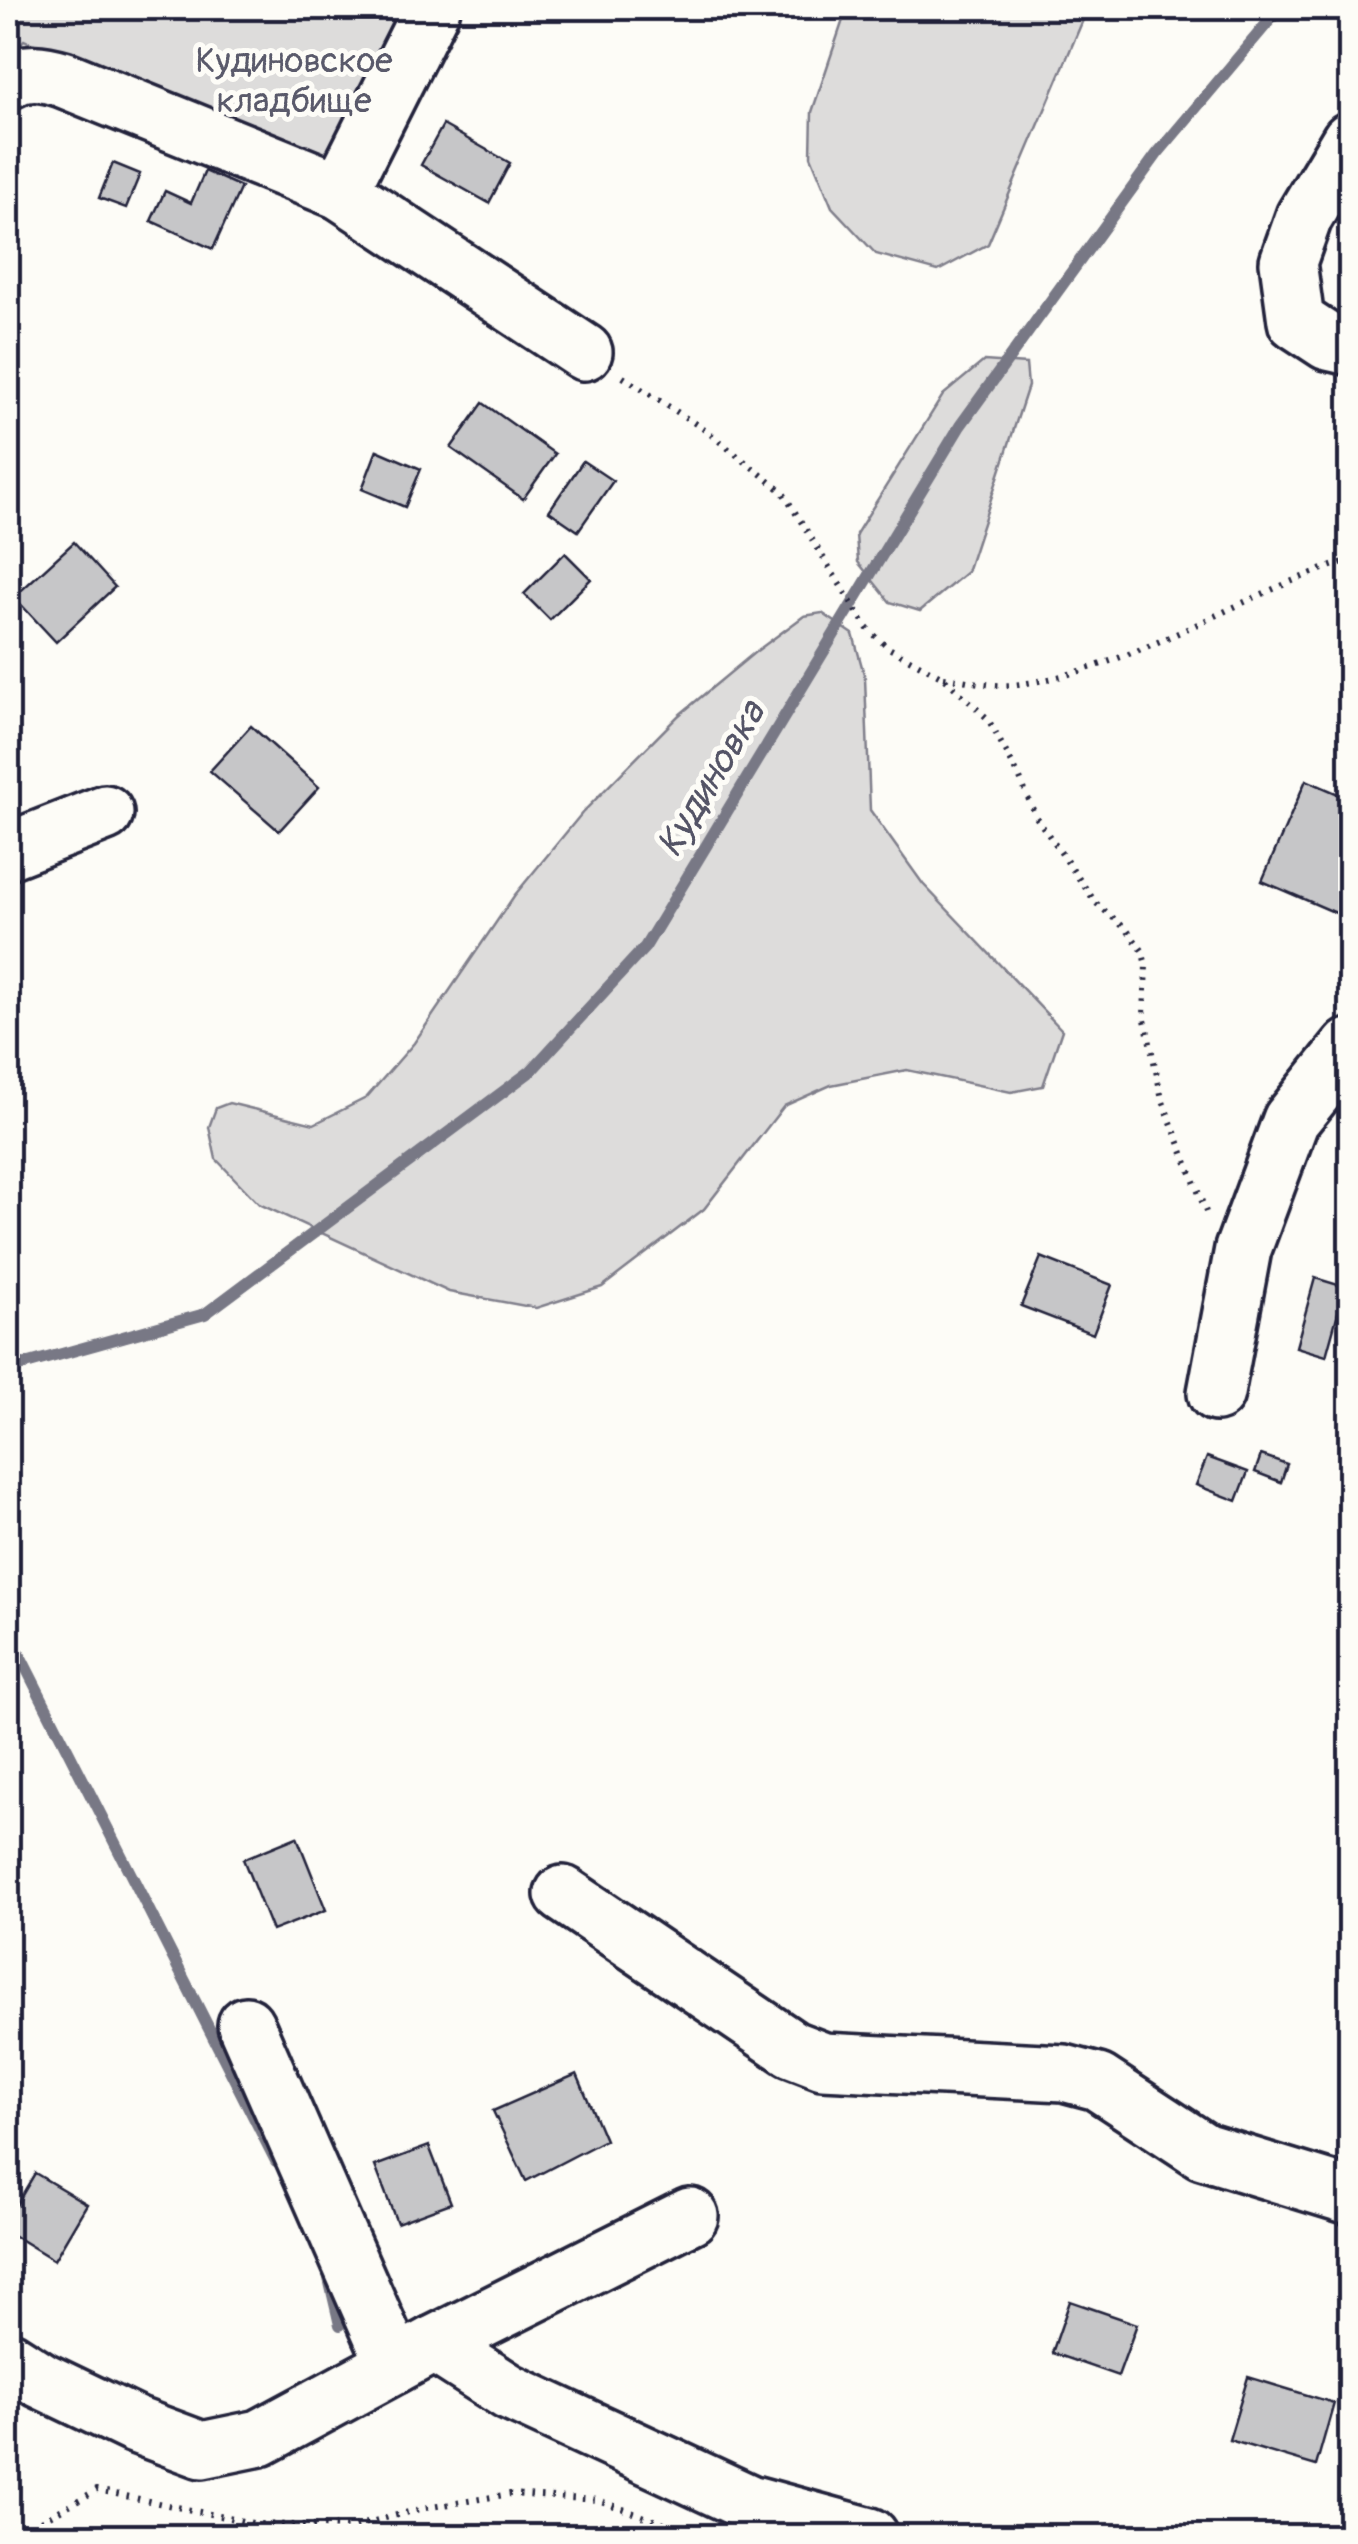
<svg xmlns="http://www.w3.org/2000/svg" width="1358" height="2544" font-family="Pangolin,sans-serif">
<style>
.green{fill:#dddcdb;stroke:#807f8b;stroke-width:2.5}
.lines{fill:none;stroke-linecap:round;stroke-linejoin:round}
.stream{stroke:#787885;stroke-width:12}
.building{fill:#c6c6c8;stroke:#22223b;stroke-width:2.5}
.minor-casing{stroke:#22223b;stroke-width:62}
.path{stroke:#22223b;stroke-width:6;stroke-dasharray:2.5 8;stroke-linecap:butt}
.minor{stroke:#fdfcf7;stroke-width:55}
.labels{text-anchor:middle;dominant-baseline:central;stroke-width:10;stroke-linejoin:round;paint-order:stroke}
.park-label{font-size:35px;fill:#5a5a6b;stroke:#fdfcf7}
.water-label{font-size:38px;font-style:italic;fill:#545466;stroke:#fdfcf7}
</style>
<rect width="100%" height="100%" fill="#fdfcf7"/>
<filter id="ink" filterUnits="userSpaceOnUse"><feTurbulence type="fractalNoise" baseFrequency=".01" numOctaves="2"/><feDisplacementMap in="SourceGraphic" scale="20" xChannelSelector="R" yChannelSelector="G"/><feConvolveMatrix kernelMatrix="1 2 1 2 8 2 1 2 1" color-interpolation-filters="sRGB"/></filter>
<g filter="url(#ink)">
<g class="green">
<polygon points="8,8 413,8 343,146 315,171 24,40 8,56"/>
<polygon points="847,8 1088,8 988,244 938,271 876,254 832,207 811,156 812,112"/>
<polygon points="984,361 1026,364 1028,386 967,572 920,611 890,602 858,562 856,534 943,395"/>
<polygon points="822,613 853,634 865,678 870,810 923,884 1062,1030 1043,1086 1011,1092 907,1070 831,1085 784,1106 704,1209 602,1287 536,1308 449,1292 259,1204 216,1159 209,1127 216,1108 229,1103 314,1124 366,1098 414,1043 514,896 583,812 678,716 754,653 804,616"/>
</g>
<g class="lines">
<g class="stream">
<polyline points="8,1369 205,1314 531,1071 645,947 960,426 1157,154 1280,8"/>
<polyline points="8,1632 276,2161"/>
<polyline points="328,2274 340,2325"/>
</g>
</g>
<g class="building">
<polygon points="443,125 510,163 489,203 421,165"/>
<polygon points="113,163 140,174 126,208 99,198"/>
<polygon points="205,171 241,187 213,249 151,221 165,191 191,203"/>
<polygon points="483,403 555,454 523,499 451,448"/>
<polygon points="377,450 421,469 405,507 362,489"/>
<polygon points="583,461 613,481 578,531 549,511"/>
<polygon points="74,542 115,587 56,642 14,597"/>
<polygon points="565,553 591,579 550,620 524,594"/>
<polygon points="251,726 319,787 279,831 210,771"/>
<polygon points="1306,780 1350,799 1350,919 1262,881"/>
<polygon points="1041,1257 1112,1285 1093,1334 1021,1306"/>
<polygon points="1315,1278 1345,1287 1326,1356 1296,1347"/>
<polygon points="1261,1455 1287,1464 1281,1482 1255,1472"/>
<polygon points="1207,1457 1248,1472 1237,1501 1196,1485"/>
<polygon points="297,1837 326,1910 272,1931 243,1859"/>
<polygon points="577,2074 605,2140 526,2181 493,2111"/>
<polygon points="429,2146 451,2203 397,2223 375,2166"/>
<polygon points="35,2173 87,2204 54,2260 8,2232 8,2219"/>
<polygon points="1070,2301 1137,2324 1118,2376 1052,2353"/>
<polygon points="1248,2377 1334,2403 1316,2466 1229,2440"/>
<polygon points="1349,2458 1350,2459 1350,2493 1339,2489"/>
</g>
<g class="lines">
<g class="minor-casing">
<g id="minor">
<path d="M8,81C26,70 43,73 63,79L340,191L584,352"/>
<polyline points="1350,140 1304,217 1288,262 1296,321 1328,342 1350,347"/>
<polyline points="340,191 432,8"/>
<polyline points="8,851 105,813"/>
<polyline points="1216,1393 1243,1249 1291,1120 1350,1047"/>
<polyline points="563,1894 792,2049 823,2061 1064,2073 1098,2082 1203,2151 1350,2196"/>
<polyline points="246,2025 395,2365"/>
<polyline points="434,2344 509,2392 749,2503 870,2536"/>
<polyline points="8,2359 41,2380 135,2425 202,2450 260,2438 434,2344 690,2216"/>
</g>
</g>
<g class="path">
<polyline points="623,377 705,430 782,491 867,628 887,647 943,677 988,719 1019,776 1036,817 1096,903 1127,930 1142,950 1146,965 1144,1015 1162,1099 1206,1212"/>
<path d="M944,677C966,680 991,687 1013,685C1133,671 1236,595 1350,560"/>
<polyline points="13,2536 97,2490 257,2524 351,2527 420,2509 510,2494 598,2500 692,2534"/>
</g>
<use href="#minor" class="minor"/>
</g>
</g>
<g class="labels">
<g class="park-label">
<text x="294" y="61">Кудиновское<tspan x="294" dy="40">кладбище</tspan></text>
</g>
<g class="water-label">
<text transform="translate(711 779) rotate(-59)">Кудиновка</text>
</g>
</g>
<rect width="1358" height="2544" fill="none" stroke="#fdfcf7" stroke-width="40"/>
<rect x="20" y="20" width="1318" height="2504" fill="none" stroke="#22223b" stroke-width="4" filter="url(#ink)"/>
</svg>
